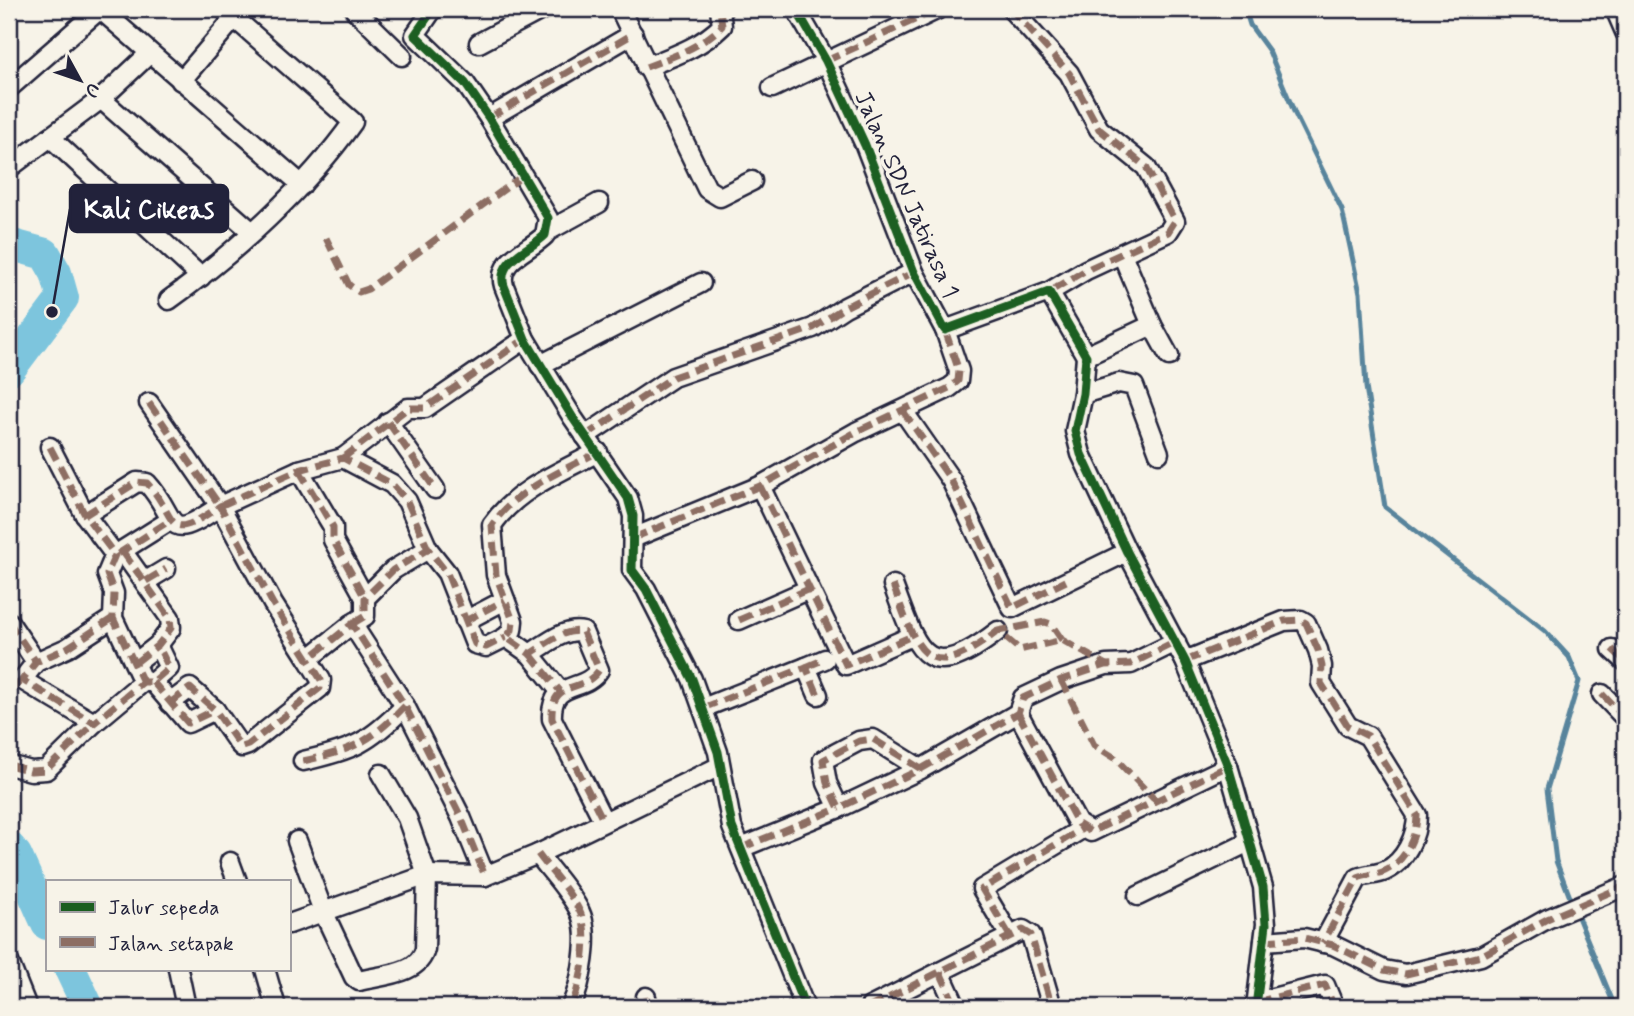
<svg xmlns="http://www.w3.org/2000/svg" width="1634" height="1016" font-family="Mynerve,sans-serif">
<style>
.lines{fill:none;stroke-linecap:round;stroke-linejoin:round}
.stream{stroke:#59849c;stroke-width:5}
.river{stroke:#7dc5dd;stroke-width:32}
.minor-casing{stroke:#22223b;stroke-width:23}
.minor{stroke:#f7f3e8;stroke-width:18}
.quiet{stroke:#8d6e63;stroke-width:7;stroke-dasharray:14 7;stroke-linecap:butt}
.cycleway-casing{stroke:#f7f3e8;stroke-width:13}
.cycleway{stroke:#1b5e20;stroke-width:9}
.labels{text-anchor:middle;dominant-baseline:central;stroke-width:7;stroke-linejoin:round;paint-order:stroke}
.street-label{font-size:24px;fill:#22223b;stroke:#f7f3e8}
.leader{fill:none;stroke:#22223b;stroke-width:2.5}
.callout-dot{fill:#22223b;stroke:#f7f3e8;stroke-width:2.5}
.callout{fill:#22223b;stroke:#22223b;stroke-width:2.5}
.callout-label{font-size:26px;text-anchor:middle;font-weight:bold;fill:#fff}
</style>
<rect width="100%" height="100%" fill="#f7f3e8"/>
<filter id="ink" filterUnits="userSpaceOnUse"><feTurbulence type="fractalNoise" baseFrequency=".0143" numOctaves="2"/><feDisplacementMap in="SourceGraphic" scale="14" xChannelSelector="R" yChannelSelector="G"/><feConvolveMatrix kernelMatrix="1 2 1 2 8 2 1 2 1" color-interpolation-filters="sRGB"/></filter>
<g filter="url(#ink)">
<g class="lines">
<g class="stream">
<polyline points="1245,9 1250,25 1269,51 1295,114 1342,210 1360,293 1366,387 1385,507 1545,631 1569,657 1579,681 1547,789 1556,861 1571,900"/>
<polyline points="1578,917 1615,1007"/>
</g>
<g class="river">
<polyline points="9,244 45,254 56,273 63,298 9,370"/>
<polyline points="9,847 16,855 47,924"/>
<polyline points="70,969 88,1007"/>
</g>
<g class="minor-casing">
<g id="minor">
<polyline points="100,9 302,185"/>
<polyline points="354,9 402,56"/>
<path d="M433,9L415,35L465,83L489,118L548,218L545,235C529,251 496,260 504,286L525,339L573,418L628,498L633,516L632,570L646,589L692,679L718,752L732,827L805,1007"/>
<polyline points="620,9 707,189 720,197 752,181"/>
<polyline points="796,9 826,61 865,145 914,272 945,330 1049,292 1086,356 1083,394 1075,431 1081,454 1127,552 1185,661 1228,766 1263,887 1266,924 1256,1007"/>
<polyline points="1011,9 1069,73 1099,129 1146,167 1175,221 1168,232 1086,270 1049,292"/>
<polyline points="1615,9 1625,32"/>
<polyline points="479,43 543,9"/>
<path d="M646,67C674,56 701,47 722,26L720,9"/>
<polyline points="181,81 242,9"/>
<polyline points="9,88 100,9"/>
<polyline points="772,88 938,9"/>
<polyline points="101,99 251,231"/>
<polyline points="489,118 633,34"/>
<polyline points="50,137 201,277"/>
<polyline points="9,168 101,99 149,54"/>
<polyline points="548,231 599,203"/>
<polyline points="1122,254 1152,325 1169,356"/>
<path d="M169,300C234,254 307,187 353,122L224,9"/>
<polyline points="1086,356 1152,325"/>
<polyline points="540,365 701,283"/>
<polyline points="1083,394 1119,383 1134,386 1159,453"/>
<polyline points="149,403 220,506 299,470 343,458 392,484 407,501 428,549 447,573 475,644 486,647 506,637"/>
<polyline points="903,411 951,480 1012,608 1127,552"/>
<polyline points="388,422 435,489"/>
<polyline points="585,436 673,377 813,328 845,307 914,272"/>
<polyline points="50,447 85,515 115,555 107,574 114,593 113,618 143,682"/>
<path d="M598,452C560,472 517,489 492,525L496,575L513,621L512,630L506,637L530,654C545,645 565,627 583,632L599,670C584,694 550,678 552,719L603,820"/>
<polyline points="343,458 408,408 425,408 525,339"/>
<polyline points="299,470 333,527 333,540 365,598"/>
<polyline points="760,486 846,665 912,636"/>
<path d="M85,515L137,482L147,483C180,519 162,546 220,506L273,604L308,659L352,624L405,706L461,817L485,876"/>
<polyline points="633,538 760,486 856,432 949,388 958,381 959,371 945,330"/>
<polyline points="123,552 170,618 171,628 158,645 135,663"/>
<polyline points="115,555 169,521"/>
<polyline points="146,581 166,569"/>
<path d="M893,585C918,653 926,687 998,631"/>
<polyline points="113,618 67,648 36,662 22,680 94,723 143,682 153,682 169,668 158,645"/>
<polyline points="739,620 809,589"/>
<polyline points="465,621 505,600"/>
<polyline points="9,622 36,662"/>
<polyline points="352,624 365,616 365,598 393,570 428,549"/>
<polyline points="1612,649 1625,661"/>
<polyline points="530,654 560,691"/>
<path d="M1185,661L1284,621L1301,620L1306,623L1318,650L1322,666L1321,683L1348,726L1368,736L1417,815C1417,836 1405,862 1385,871C1376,875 1367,874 1358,878L1323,943"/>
<polyline points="806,667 825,659"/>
<polyline points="153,682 188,723 215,710"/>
<polyline points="1602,694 1625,718"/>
<polyline points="170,703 190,688 215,710 238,743 242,747 248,745 320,688 321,680 308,659"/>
<polyline points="703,708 806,667 818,695"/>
<polyline points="1018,713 1078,824 1091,832 1228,766"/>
<path d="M303,761C353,750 369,743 405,706"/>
<polyline points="9,765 31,771 46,770 94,723"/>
<polyline points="921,769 873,739 859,741 823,760 827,783 839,808 921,769 1018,713 1023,698 1061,680 1106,665 1131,664 1176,642"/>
<path d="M297,841L323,911L354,977L359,981C382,975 419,975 425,949L427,875L407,818L381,774"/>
<polyline points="741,848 839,808"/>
<path d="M538,854C551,872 570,891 580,912C591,935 581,984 571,1007"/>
<polyline points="230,862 237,881"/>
<polyline points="1138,896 1249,842"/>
<polyline points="289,924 427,875 485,876 538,854 720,766"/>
<polyline points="1010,936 982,889 1082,829"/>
<polyline points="1264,941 1304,938 1333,945 1384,970 1406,974 1481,956 1547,919 1625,886"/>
<polyline points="9,962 27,1007"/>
<polyline points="178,969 186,1007"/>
<polyline points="265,969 276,1007"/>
<polyline points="940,972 956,1007"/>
<polyline points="646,997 648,1007"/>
<polyline points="1256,1002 1325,985 1334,1007"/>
<polyline points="870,1007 1023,930 1031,935 1052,1007"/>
</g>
</g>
<use href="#minor" class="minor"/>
<g class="quiet">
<polyline points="1011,9 1069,73 1099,129 1146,167 1175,221 1168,232 1086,270 1049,292"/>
<polyline points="826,61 938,9"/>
<path d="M646,67C674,56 701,47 722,26L720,9"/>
<polyline points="489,118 633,34"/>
<polyline points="326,238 349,285 359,292 368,289 525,174"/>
<polyline points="149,403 220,506 299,470 343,458 392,484 407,501 428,549 447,573 475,644 486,647 506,637"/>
<polyline points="903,411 951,480 1012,608 1066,581"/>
<polyline points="388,422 435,489"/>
<polyline points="585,436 673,377 813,328 845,307 914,272"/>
<polyline points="50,447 85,515 115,555 107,574 114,593 113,618 143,682"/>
<path d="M598,452C560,472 517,489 492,525L496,575L513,621L512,630L506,637L530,654C545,645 565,627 583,632L599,670C584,694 550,678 552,719L603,820"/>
<polyline points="343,458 408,408 425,408 525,339"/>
<polyline points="299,470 333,527 333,540 365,598"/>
<polyline points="760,486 846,665 912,636"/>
<path d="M85,515L137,482L147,483C180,519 162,546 220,506L273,604L308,659L352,624L405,706L461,817L485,876"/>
<polyline points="633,538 760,486 856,432 949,388 958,381 959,371 945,330"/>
<polyline points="123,552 170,618 171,628 158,645 135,663"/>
<polyline points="118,554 169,521"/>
<polyline points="146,581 166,569"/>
<path d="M893,585C918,653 926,687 998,631"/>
<polyline points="113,618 67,648 36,662 22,680 94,723 143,682 153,682 169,668 158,645"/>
<polyline points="739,620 809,589"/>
<polyline points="465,621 505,600"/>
<polyline points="9,622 36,662"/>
<polyline points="352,624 365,616 365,598 393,570 428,549"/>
<polyline points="1062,640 1051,624 1045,622 998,631 1020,650 1062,640 1106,665"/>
<polyline points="1612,649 1625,661"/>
<polyline points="530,654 560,691"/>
<path d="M1185,661L1284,621L1301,620L1306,623L1318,650L1322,666L1321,683L1348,726L1368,736L1417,815C1417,836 1405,862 1385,871C1376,875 1367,874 1358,878L1323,943"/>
<polyline points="806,667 825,659"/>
<polyline points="1061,680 1094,745 1115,758 1154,799"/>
<polyline points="153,682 188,723 215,710"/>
<polyline points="9,691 22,680"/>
<polyline points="1602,694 1625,718"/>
<polyline points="170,703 190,688 215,710 238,743 242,747 248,745 320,688 321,680 308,659"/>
<polyline points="703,708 806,667 818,695"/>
<polyline points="1018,713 1078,824 1091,832 1228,766"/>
<path d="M303,761C353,750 369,743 405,706"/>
<polyline points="9,765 31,771 46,770 94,723"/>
<polyline points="921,769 873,739 859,741 823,760 827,783 839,808 921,769 1018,713 1023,698 1061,680 1106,665 1131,664 1176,642"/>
<polyline points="741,848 839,808"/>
<path d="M538,854C551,872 570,891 580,912C591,935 581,984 571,1007"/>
<polyline points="1010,936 982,889 1082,829"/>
<polyline points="1264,941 1304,938 1333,945 1384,970 1406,974 1481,956 1547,919 1625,886"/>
<polyline points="940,972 956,1007"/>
<polyline points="646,997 648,1007"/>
<polyline points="1256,1002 1325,985 1334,1007"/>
<polyline points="785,1007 800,1001"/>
<polyline points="870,1007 1023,930 1031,935 1052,1007"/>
</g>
<g class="cycleway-casing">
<g id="cycleway">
<path d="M433,9L415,35L465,83L489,118L548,218L545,235C529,251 496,260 504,286L525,339L573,418L628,498L633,516L632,570L646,589L692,679L718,752L732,827L805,1007"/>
<polyline points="796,9 826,61 865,145 914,272 945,330 1049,292 1086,356 1083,394 1075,431 1081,454 1127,552 1185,661 1228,766 1263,887 1266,924 1256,1007"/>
</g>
</g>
<use href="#cycleway" class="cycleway"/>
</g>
</g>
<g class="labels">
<g class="street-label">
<text transform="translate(906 195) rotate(66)">Jalan SDN Jatirasa 1</text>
</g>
</g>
<path class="leader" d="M52 312L70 209"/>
<circle class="callout-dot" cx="52" cy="312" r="7"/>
<rect class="callout" x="70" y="185" width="158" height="47" rx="7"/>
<g class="callout-label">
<text x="149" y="218">Kali Cikeas</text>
</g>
<rect width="1634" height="1016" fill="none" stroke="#f7f3e8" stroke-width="35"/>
<rect x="18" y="18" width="1599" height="981" fill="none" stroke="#22223b" stroke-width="2.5" filter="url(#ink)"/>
<rect x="46" y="880" width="245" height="91" fill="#f7f3e8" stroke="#a29fa3" stroke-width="2"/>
<rect x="60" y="902" width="35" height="10" fill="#1b5e20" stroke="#a29fa3" stroke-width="2"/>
<text x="108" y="914" font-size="21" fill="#22223b">Jalur sepeda</text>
<rect x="60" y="937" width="35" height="10" fill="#8d6e63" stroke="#a29fa3" stroke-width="2"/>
<text x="108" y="950" font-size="21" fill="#22223b">Jalan setapak</text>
<g transform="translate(80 80) rotate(130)" stroke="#f7f3e8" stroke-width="5" paint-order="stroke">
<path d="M0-5L12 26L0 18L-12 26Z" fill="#22223b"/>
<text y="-10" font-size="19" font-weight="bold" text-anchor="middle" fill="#22223b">U</text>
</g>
</svg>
